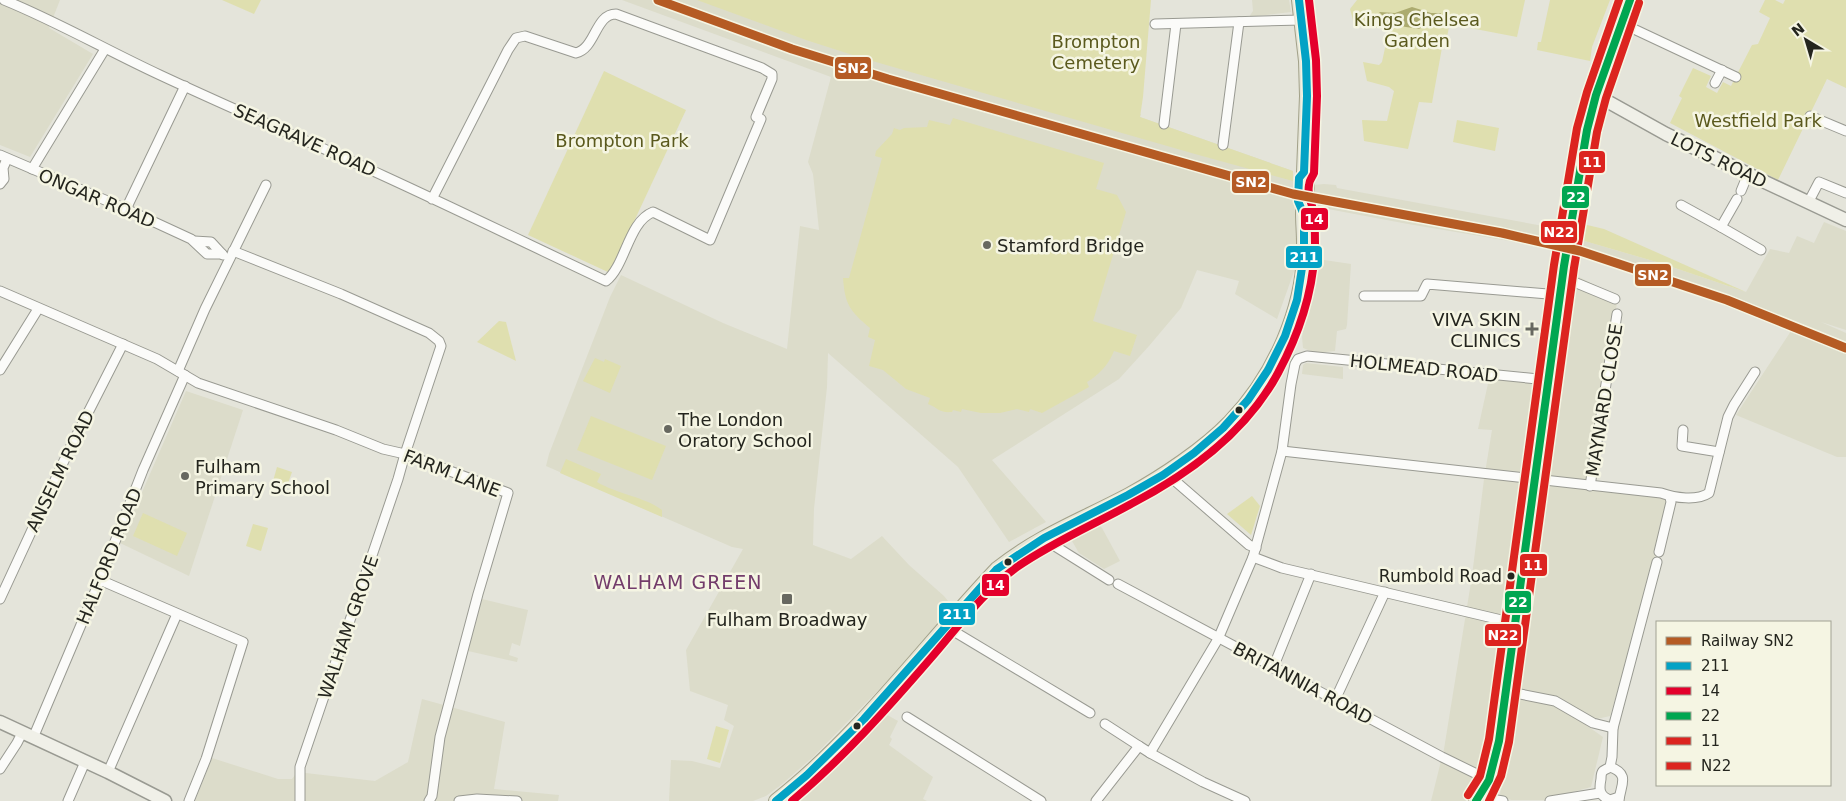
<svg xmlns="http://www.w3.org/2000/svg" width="1846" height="801" font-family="'DejaVu Sans',sans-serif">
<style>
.built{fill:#dcdcca}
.green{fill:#dfdfaf}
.water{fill:#acab6f}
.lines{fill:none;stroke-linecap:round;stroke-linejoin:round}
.street-casing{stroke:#999a92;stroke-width:11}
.secondary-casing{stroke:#999a92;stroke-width:15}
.primary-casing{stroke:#a2a189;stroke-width:16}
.street{stroke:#fbfbf9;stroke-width:9}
.secondary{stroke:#f0f0e8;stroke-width:12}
.primary{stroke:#e5e5d8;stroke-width:14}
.bus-1-casing{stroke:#f5f5e3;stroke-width:11}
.bus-2-casing{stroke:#f5f5e3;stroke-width:11}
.bus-3-casing{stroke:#f5f5e3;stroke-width:11}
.bus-4-casing{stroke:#f5f5e3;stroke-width:11}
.bus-5-casing{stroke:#f5f5e3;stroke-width:11}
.bus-1{stroke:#02a2c5;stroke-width:8}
.bus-2{stroke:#e4002b;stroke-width:8}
.bus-3{stroke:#00a651;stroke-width:8}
.bus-4{stroke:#dc241f;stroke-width:8}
.bus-5{stroke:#dc241f;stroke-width:8}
.rail-1-casing{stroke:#f5f5e3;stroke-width:12}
.rail-1{stroke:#b55b24;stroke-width:9}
.poi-dot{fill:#676860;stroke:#f5f5e3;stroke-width:2}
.bus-dot{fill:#24251e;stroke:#f5f5e3;stroke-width:2}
.labels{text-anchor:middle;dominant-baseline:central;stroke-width:5;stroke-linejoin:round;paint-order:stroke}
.bus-label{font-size:17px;fill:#24251e;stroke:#f5f5e3;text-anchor:end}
.park-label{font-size:18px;fill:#5a591d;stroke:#f5f5e3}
.street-label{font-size:18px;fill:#24251e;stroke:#f5f5e3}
.poi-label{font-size:18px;fill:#24251e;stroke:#f5f5e3;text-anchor:start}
.neighbourhood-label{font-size:19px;letter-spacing:1px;fill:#733c6b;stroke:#f5f5e3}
.line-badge{stroke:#f5f5e3;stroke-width:2}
.badge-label{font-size:14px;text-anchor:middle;font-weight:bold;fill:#fff}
</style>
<rect width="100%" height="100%" fill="#e4e4da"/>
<g class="built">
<polygon points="0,0 60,0 49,28 93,54 30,157 0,145"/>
<polygon points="622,0 734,0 1141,114 1140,117 1293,171 1297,263 1277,319 1235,294 1239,281 1197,270 1181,308 1149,346 1119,379 992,460 1046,522 1009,542 958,467 828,353 827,387 814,509 813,545 851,559 882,536 909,565 944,596 952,606 895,673 814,756 781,785 766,796 753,801 669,801 671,760 692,761 720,768 734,726 724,720 728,705 690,691 686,650 743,549 732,547 546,466 549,454 610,297 621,275 723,323 787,349 800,226 819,230 813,174 808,162 831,77"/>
<polygon points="1252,0 1289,0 1291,12 1249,17 1253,11"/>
<polygon points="1324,184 1336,185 1337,188 1554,228 1551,248 1408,224 1312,206 1313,185"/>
<polygon points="1824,222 1846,231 1846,330 1821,322 1846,333 1846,457 1837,457 1736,415 1791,331 1760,318 1579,255 1581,240 1660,263 1746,292 1770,249 1789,253 1797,236 1814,243"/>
<polygon points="1324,260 1351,264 1347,325 1346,329 1337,331 1335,351 1316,353 1303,348 1302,337 1316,265"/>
<polygon points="1579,277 1618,297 1588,478 1583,482 1544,478 1540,472 1568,283"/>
<polygon points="1306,363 1343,367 1343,379 1302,374 1303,365"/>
<polygon points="1489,379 1536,383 1541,390 1520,552 1480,791 1465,801 1431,801 1444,749 1472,576 1484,479 1492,430 1478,429"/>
<polygon points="186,391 243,410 189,576 120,543"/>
<polygon points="1544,483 1662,497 1668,503 1641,612 1610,716 1592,720 1564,700 1515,690 1511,680 1538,487"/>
<polygon points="1098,524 1102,528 1120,561 1104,569 1079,553 1072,541 1073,537"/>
<polygon points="482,599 528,610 520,646 512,643 509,655 518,658 517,662 468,651"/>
<polygon points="1515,698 1556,704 1603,737 1591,787 1544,800 1511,800 1500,795 1508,703"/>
<polygon points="422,699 505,722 494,789 559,795 558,801 195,801 212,758 278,779 292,779 297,772 375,781 408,762"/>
<polygon points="882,712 898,721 890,737 892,739 889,745 933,777 923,799 927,801 793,801 793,799"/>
</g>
<g class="green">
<polygon points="222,0 261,0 254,14"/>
<polygon points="697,0 1151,0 1143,97 1140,117 1293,171 1293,181 1195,154 862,58 806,40"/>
<polygon points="1357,0 1525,0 1517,37 1470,28 1472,20 1451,17 1446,42 1443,42 1432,103 1419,102 1408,149 1364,141 1362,120 1387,121 1394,91 1389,87 1367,81 1363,62 1379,65 1382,62 1388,34 1385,29 1354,24 1350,9"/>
<polygon points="1550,0 1610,0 1592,47 1590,61 1537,50 1538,42 1541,42"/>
<polygon points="1765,0 1775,0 1783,4 1785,0 1846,0 1846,88 1827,79 1778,180 1670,123 1682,98 1679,96 1693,68 1711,76 1706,87 1717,93 1723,82 1731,86 1752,45 1758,44 1770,18 1759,12"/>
<polygon points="604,71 686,110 610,273 528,235"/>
<path d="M953,118L1104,163L1096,189L1117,195L1126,212L1093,321L1137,335L1130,356L1114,351C1109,364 1099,375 1087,382L1089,387L1042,413L1030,409L1029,412L1017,409L1000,413H981L962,409L961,412L953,410L952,412C938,413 939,408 928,404L930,398L906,389L883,370L869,366L875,340L868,337L870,328C850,311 845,305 843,278H849L882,158L875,156L876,151L892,134L894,128L900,130L904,128L927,127L929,120L950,125Z"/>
<polygon points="1457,120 1499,128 1495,151 1453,142"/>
<polygon points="1583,224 1604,229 1746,292 1660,263 1581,240"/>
<polygon points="499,321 506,322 516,361 477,342"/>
<polygon points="595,358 604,362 605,359 621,366 610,393 583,381"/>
<polygon points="591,416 666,446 652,480 577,450"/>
<path d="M566,459L601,474L597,482C617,494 645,497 662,510V517L560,473Z"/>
<polygon points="277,467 292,472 285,492 271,488"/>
<polygon points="1252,496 1260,506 1251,535 1227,514"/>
<polygon points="143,513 187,533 177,556 133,536"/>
<polygon points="253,524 268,528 261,551 246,546"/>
<polygon points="716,726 729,730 720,763 707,759"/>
</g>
<path class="water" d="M1412,7L1431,13H1441L1438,25L1427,23C1419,32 1417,28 1406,27C1392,25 1389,22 1379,12L1395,13Z"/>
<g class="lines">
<g class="street-casing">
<g id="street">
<path d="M4,0C58,22 108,51 160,75C235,110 310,142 384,176C458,210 532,246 606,281C626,265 628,222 653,212L710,240L761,119L756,117L772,79V74L762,68L616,14C595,14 596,48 576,53L525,36L516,38L508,50L432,199"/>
<polyline points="1621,23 1736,77"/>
<polyline points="1155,24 1302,20"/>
<polyline points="1715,83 1722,70"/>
<polyline points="1810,116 1846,131"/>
<polyline points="1164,124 1176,24"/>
<polyline points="1223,145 1239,22"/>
<polyline points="0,155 126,209 191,239 207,254 222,254"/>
<polyline points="32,169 105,49"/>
<polyline points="0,184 4,179 3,168 7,159"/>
<polyline points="1741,191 1748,174"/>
<polyline points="1737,199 1721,227 1761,250"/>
<polyline points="1808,203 1819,182 1846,193"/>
<polyline points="1681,205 1721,227"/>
<polyline points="126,209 185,86"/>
<polyline points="194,241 211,242 223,255"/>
<polyline points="233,251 341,294 429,333 439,341 441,346 405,454 398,479 300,767 300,801"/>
<polyline points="1562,277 1615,299"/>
<polyline points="0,291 157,359 198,383 336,430 383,449 405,454 508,493 478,594 440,737 432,796 429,801"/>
<polyline points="1364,296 1421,296 1427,284 1560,295"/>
<polyline points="0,370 38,309"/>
<polyline points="178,371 205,309 266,185"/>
<polyline points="1683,430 1682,446 1719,452"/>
<path d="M1282,451L1661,493C1675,498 1697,501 1709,493L1728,417L1734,405L1755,372"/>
<polyline points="1174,480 1249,545 1256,548"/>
<polyline points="1590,486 1617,314"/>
<polyline points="1042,538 1109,580"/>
<polyline points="1659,552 1671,502 1670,497"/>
<polyline points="1253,557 1282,568 1514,623"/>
<polyline points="100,580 243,642 206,759 189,801"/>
<polyline points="1118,584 1442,757 1489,780"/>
<polyline points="0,599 69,450 123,344"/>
<polyline points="945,626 1090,713"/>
<polyline points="1273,668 1311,574"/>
<polyline points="1505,691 1555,701 1593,723 1613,728"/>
<polyline points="1335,700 1385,592"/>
<polyline points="907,717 1041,801"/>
<polyline points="1105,724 1139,746"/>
<polyline points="33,738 100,580 143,470 185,375"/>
<polyline points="1150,753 1203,782 1245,801"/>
<polyline points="1610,767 1612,757 1613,728 1657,562"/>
<path d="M1610,767C1609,768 1604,770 1603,771C1601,773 1601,777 1601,779C1599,789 1599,796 1610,800L1619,797"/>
<path d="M1610,767C1631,774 1620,786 1619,801"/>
<polyline points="0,769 17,743 22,733"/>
<polyline points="108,772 177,614"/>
<polyline points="1482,794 1491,799 1503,801"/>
<polyline points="68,801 85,762"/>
<polyline points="459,801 477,799 517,801"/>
<polyline points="1096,801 1139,746 1150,753 1218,639 1253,557 1282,451 1291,384 1295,364 1298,359 1307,356 1548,380"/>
<polyline points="1550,801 1600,793"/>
</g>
</g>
<g class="secondary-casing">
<g id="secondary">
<polyline points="1596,95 1666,134 1748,174 1846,220"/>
<polyline points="0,722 108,772 165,801"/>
</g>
</g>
<g class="primary-casing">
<g id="primary">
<path d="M776,801C860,735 924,646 997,569C1040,535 1082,520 1129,495C1162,477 1204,449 1230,422C1274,377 1306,306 1304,243C1304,233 1303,223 1303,213C1303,199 1311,187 1304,172L1307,96L1306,61L1299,0"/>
<path d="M1476,801C1491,784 1495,762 1499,741L1564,266L1587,130L1596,95L1630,0"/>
</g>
</g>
<use href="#street" class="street"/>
<use href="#secondary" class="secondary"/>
<use href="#primary" class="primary"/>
<g class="bus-1-casing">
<polyline id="bus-1" points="776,801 807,775 864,719 997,569 1044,538 1128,495 1163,475 1194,453 1223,428 1248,400 1268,370 1285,336 1297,300 1304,255 1304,215 1298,201 1299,178 1304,172 1307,96 1306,61 1299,0"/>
</g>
<g class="bus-2-casing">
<path id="bus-2" d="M792,801C843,758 887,709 931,658C957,628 985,590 1017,567C1053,542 1093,525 1131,504C1189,474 1247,431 1278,373C1299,334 1314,289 1315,244C1315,233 1315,221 1313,210C1311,199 1307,197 1309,185C1309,180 1312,178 1314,173L1317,96L1316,60L1309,0"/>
</g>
<g class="bus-3-casing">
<polyline id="bus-3" points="1476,801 1489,780 1499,741 1564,266 1587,130 1596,95 1630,0"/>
</g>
<g class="bus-4-casing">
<polyline id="bus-4" points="1489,801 1501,776 1509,742 1574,268 1597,132 1606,98 1639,3"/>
</g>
<g class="bus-5-casing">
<polyline id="bus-5" points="1468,795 1480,776 1489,739 1554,265 1577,128 1587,92 1619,0"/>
</g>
<use href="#bus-1" class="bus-1"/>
<use href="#bus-2" class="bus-2"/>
<use href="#bus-3" class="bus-3"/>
<use href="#bus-4" class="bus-4"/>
<use href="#bus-5" class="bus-5"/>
<g class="rail-1-casing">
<polyline id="rail-1" points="658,0 792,49 888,79 1293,194 1502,233 1580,251 1727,300 1846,348"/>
</g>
<use href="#rail-1" class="rail-1"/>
</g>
<g class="poi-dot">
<circle cx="987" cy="245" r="5"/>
<path d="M1529.5 321.5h5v5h5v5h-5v5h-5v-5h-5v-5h5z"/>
<circle cx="668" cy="429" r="5"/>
<circle cx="185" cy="476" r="5"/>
<rect x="781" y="593" width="12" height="12" rx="2.5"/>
</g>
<g class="bus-dot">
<circle cx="1239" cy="410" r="4.5"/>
<circle cx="1008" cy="562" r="4.5"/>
<circle cx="1511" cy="576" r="4.5"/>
<circle cx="857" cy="726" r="4.5"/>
</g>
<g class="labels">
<g class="bus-label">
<text x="1502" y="576">Rumbold Road</text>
</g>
<g class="park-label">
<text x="1417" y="19">Kings Chelsea<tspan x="1417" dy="21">Garden</tspan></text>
<text x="1096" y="41">Brompton<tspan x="1096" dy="21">Cemetery</tspan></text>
<text x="1758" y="120">Westfield Park</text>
<text x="622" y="140">Brompton Park</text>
</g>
<g class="street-label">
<text transform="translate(305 140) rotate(24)">SEAGRAVE ROAD</text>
<text transform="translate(1719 160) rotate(26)">LOTS ROAD</text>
<text transform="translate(97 198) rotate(23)">ONGAR ROAD</text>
<text transform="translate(1424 368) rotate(6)">HOLMEAD ROAD</text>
<text transform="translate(1604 400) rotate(-81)">MAYNARD CLOSE</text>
<text transform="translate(60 471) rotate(-64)">ANSELM ROAD</text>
<text transform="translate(452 473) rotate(21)">FARM LANE</text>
<text transform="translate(109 556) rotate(-68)">HALFORD ROAD</text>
<text transform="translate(348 627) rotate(-71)">WALHAM GROVE</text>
<text transform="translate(1303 683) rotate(28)">BRITANNIA ROAD</text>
</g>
<g class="poi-label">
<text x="997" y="245">Stamford Bridge</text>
<text x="1521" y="319" text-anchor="end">VIVA SKIN<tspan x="1521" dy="21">CLINICS</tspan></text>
<text x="678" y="419">The London<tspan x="678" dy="21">Oratory School</tspan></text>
<text x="195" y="466">Fulham<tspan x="195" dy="21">Primary School</tspan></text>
<text x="787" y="619" text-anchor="middle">Fulham Broadway</text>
</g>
<g class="neighbourhood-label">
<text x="678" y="582">WALHAM GREEN</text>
</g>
</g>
<g class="line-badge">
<rect x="834" y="56" width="38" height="24" rx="5" fill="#b55b24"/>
<rect x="1578" y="150" width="28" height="24" rx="5" fill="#dc241f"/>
<rect x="1231" y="170" width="39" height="24" rx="5" fill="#b55b24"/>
<rect x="1561" y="185" width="29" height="24" rx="5" fill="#00a651"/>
<rect x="1300" y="207" width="29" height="24" rx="5" fill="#e4002b"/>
<rect x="1540" y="220" width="38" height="24" rx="5" fill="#dc241f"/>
<rect x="1285" y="245" width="38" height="24" rx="5" fill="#02a2c5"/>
<rect x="1634" y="263" width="38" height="24" rx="5" fill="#b55b24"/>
<rect x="1519" y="553" width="29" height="24" rx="5" fill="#dc241f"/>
<rect x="981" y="573" width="29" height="24" rx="5" fill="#e4002b"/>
<rect x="1504" y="590" width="28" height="24" rx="5" fill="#00a651"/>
<rect x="938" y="602" width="38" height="24" rx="5" fill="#02a2c5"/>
<rect x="1484" y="623" width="38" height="24" rx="5" fill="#dc241f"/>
</g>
<g class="badge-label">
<text x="853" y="73">SN2</text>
<text x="1592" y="167">11</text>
<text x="1251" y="187">SN2</text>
<text x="1576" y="202">22</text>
<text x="1314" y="224">14</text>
<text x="1559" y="237">N22</text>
<text x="1304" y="262">211</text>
<text x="1653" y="280">SN2</text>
<text x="1533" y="570">11</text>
<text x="995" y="590">14</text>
<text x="1518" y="607">22</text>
<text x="957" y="619">211</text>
<text x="1503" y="640">N22</text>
</g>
<rect x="1656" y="621" width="175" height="165" fill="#f5f5e3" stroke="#a1a294"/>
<rect x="1666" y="637" width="25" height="8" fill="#b55b24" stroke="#a1a294"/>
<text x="1701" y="646" font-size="15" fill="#24251e">Railway SN2</text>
<rect x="1666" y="662" width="25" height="8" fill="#02a2c5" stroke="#a1a294"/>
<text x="1701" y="671" font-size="15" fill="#24251e">211</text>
<rect x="1666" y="687" width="25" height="8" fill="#e4002b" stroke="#a1a294"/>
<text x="1701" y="696" font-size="15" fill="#24251e">14</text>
<rect x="1666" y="712" width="25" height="8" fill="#00a651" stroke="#a1a294"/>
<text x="1701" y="721" font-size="15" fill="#24251e">22</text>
<rect x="1666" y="737" width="25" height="8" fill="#dc241f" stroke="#a1a294"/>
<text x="1701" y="746" font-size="15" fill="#24251e">11</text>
<rect x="1666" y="762" width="25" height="8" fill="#dc241f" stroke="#a1a294"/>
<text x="1701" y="771" font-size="15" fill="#24251e">N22</text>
<g transform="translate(1806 40) rotate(322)" stroke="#f5f5e3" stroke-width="4" paint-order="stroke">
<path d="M0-4L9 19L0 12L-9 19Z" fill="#24251e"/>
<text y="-8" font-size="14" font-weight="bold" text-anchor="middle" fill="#24251e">N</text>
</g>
</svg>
